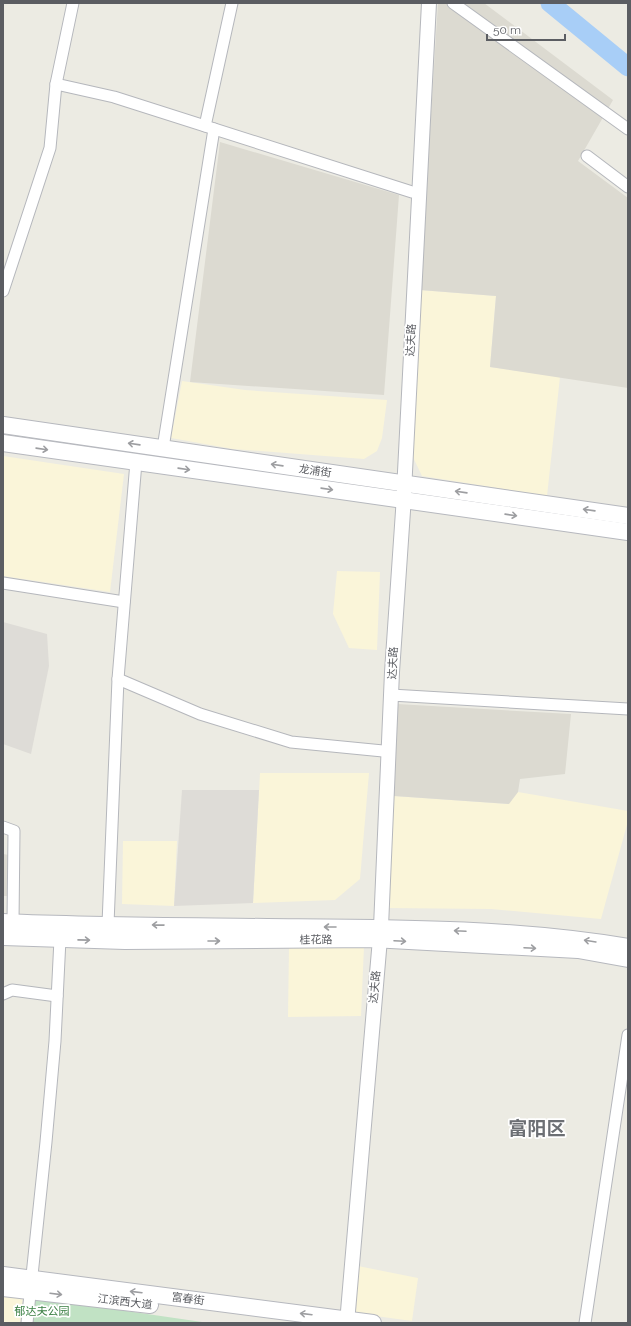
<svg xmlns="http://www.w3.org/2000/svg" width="631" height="1326" font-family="Raleway,'Noto Sans SC',sans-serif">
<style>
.commercial{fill:#faf5d9}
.industrial{fill:#dedcd7}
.education{fill:#dcdad1}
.green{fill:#c1e2c4}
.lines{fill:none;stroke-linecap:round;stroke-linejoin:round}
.river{stroke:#a8cef7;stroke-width:19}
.minor-casing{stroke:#b5b7bc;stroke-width:13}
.tertiary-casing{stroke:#b5b7bc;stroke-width:16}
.secondary-casing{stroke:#b6b8be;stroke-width:18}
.minor{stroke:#fff;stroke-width:11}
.tertiary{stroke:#fff;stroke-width:14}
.secondary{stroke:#fff;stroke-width:16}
.oneway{stroke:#9d9ea1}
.labels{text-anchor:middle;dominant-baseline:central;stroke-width:3.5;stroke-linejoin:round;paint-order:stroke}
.street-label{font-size:11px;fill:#5b5d62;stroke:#fff}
.park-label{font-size:11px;fill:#3c8045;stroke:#fff}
.town-label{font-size:19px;font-weight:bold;fill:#6c6f74;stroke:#fff}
</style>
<rect width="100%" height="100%" fill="#ecebe3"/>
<g class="commercial">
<polygon points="420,290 496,296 490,367 560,377 547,496 422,476 411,453"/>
<polygon points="182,381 245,390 387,400 382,438 377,451 364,459 233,449 171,438"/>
<polygon points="3,456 124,474 110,592 3,576"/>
<polygon points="337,571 380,572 377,650 349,648 333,614"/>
<polygon points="260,773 369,773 360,879 335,900 253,903"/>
<polygon points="518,792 628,811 628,821 601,919 491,909 387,908 394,796 508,804"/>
<polygon points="123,841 177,841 174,906 122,904"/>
<polygon points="364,946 361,1016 288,1017 289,947"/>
<polygon points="358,1266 418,1278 412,1321 354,1313"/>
<polygon points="3,1295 23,1297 20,1323 3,1323"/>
</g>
<g class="industrial">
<polygon points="3,622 47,634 49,666 31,754 3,744"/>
<polygon points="182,790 259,790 253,903 174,906"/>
</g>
<g class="education">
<polygon points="438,3 484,3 613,100 578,161 628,198 628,388 490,367 496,296 420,290"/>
<polygon points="220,142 399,195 384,395 190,382"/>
<polygon points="397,704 571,714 565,774 520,779 518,792 509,804 394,796"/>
<polygon points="3,854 9,855 7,896 3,896"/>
</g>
<polygon class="green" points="30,1297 209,1323 29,1323"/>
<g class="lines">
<polyline class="river" points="550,3 628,67"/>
<g class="minor-casing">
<g id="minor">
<polyline points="453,3 628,129"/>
<polyline points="56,84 114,97 412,192"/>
<polyline points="205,126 232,3"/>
<polyline points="587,156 628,187"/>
<polyline points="3,291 50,148 56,84 73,3"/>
<polyline points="163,448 214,129"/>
<polyline points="3,583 124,602"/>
<polyline points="118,679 200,714 291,742 383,751"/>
<polyline points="391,695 628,709"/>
<polyline points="3,827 14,831 13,922"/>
<polyline points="108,924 118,679 136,462"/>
<polyline points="3,994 12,990 57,996"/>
<polyline points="27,1323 46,1142 55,1041 60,939"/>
<polyline points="585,1323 628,1035"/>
</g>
</g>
<g class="tertiary-casing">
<polyline id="tertiary" points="347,1323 381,927 392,672 403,511 429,3"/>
</g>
<g class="secondary-casing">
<g id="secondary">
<polyline points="3,425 628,516"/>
<polyline points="3,443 628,532"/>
<path d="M3,922C91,926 179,926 267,927C388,928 509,927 628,947"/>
<polyline points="3,937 125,941 372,939 578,950 628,959"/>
<polyline points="3,1275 373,1323"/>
<polyline points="3,1288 150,1305"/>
</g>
</g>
<use href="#minor" class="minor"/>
<use href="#tertiary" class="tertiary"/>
<use href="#secondary" class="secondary"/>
</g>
<defs><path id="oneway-shaft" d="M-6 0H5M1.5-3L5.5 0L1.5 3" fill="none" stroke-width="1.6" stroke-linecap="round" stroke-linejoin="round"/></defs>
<g class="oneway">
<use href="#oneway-shaft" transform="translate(134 444) rotate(-172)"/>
<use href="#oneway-shaft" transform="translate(42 449) rotate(8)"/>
<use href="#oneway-shaft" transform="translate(277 465) rotate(-172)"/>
<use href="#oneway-shaft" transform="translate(184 469) rotate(8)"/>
<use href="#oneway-shaft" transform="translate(327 489) rotate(8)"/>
<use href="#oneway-shaft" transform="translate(461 492) rotate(-172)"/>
<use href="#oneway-shaft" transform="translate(589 510) rotate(-172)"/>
<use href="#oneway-shaft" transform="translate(511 515) rotate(8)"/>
<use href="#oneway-shaft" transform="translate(158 925) rotate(-179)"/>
<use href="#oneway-shaft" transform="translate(330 927) rotate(180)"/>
<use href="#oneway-shaft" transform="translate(460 931) rotate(-177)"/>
<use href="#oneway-shaft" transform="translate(84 940) rotate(1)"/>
<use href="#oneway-shaft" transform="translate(214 941)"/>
<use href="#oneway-shaft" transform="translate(400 941) rotate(3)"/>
<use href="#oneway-shaft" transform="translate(590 941) rotate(-171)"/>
<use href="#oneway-shaft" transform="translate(530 948) rotate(3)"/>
<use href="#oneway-shaft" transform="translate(136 1292) rotate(-173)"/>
<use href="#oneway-shaft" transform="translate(56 1294) rotate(7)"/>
<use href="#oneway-shaft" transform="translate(306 1314) rotate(-173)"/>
</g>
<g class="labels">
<g class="street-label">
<text transform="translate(411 340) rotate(-87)">达夫路</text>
<text transform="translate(315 471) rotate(8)">龙浦街</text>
<text transform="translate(393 663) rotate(-87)">达夫路</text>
<text transform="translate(316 940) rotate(-1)">桂花路</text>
<text transform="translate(375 987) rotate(-85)">达夫路</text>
<text transform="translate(188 1299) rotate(7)">富春街</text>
<text transform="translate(125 1302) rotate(7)">江滨西大道</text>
</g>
<g class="park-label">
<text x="42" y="1311">郁达夫公园</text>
</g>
<g class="town-label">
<text x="537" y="1128">富阳区</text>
</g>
</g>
<rect width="631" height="1326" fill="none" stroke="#5b5d62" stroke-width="8"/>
<path d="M487 34v6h78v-6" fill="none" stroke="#5b5d62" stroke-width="2"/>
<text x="493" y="34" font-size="12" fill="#5b5d62" stroke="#ffffff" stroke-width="3" paint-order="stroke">50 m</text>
</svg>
